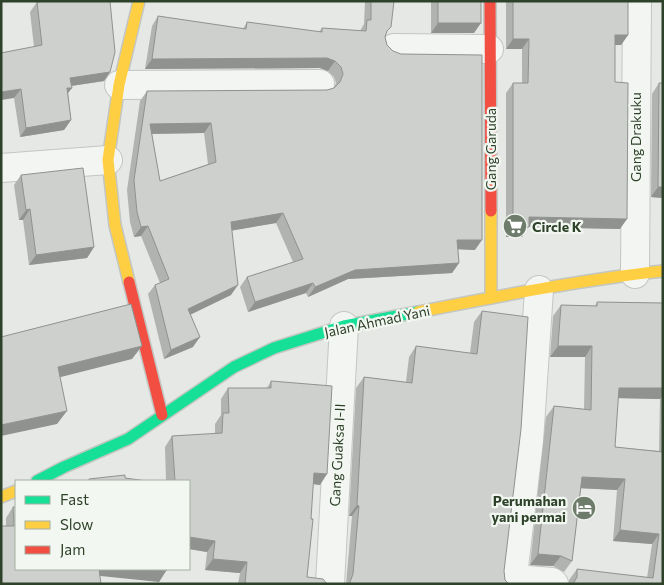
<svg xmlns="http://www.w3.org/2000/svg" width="664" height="585" font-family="Commissioner,sans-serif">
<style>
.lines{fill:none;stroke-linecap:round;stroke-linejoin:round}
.street-casing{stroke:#c3c6c2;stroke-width:30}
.fast-casing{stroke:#c3c6c2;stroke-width:14}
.slow-casing{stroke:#c3c6c2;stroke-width:14}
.jam-casing{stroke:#c3c6c2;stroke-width:14}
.street{stroke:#f3f5f2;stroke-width:28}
.fast{stroke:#16e098;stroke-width:11}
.slow{stroke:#ffcf43;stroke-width:11}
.jam{stroke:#f24e42;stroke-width:11}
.wall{fill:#b0b3af;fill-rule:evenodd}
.shaded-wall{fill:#90928f}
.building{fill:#cdd0cc;stroke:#90928f;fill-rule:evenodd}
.labels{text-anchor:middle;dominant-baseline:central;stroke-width:4.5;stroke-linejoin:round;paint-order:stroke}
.street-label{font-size:14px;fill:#2e422a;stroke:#f3f7f1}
.poi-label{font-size:14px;font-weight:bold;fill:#2e422a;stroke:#f3f7f1;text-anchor:start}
</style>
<rect width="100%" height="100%" fill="#e5e8e4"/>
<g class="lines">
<g class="street-casing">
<g id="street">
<polyline points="394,48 489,49"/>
<polyline points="119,85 320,84"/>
<polyline points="1,168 108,160"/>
<polyline points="635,274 637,1"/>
<polyline points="513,579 552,582 554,584"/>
<polyline points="330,584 344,326"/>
<polyline points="512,584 529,441 539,290"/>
</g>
</g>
<g class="fast-casing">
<polyline id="fast" points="37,481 64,467 128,439 234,367 274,348 344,326 418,312"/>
</g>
<g class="slow-casing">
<g id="slow">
<polyline points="491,211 491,298"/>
<polyline points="129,282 115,225 108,160 119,85 139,1"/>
<path d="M418,312C499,296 581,280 663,271"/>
<polyline points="1,497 16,491"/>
</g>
</g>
<g class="jam-casing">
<g id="jam">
<polyline points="490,1 491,211"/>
<polyline points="129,282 162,415"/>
</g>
</g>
<use href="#street" class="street"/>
<use href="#fast" class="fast"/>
<use href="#slow" class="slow"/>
<use href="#jam" class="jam"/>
</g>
<g class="wall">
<path d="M365,1H394L385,37L387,45L475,250L458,249L459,263L452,273L348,279L308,297L306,293L248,312L240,287L247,277L293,262L276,223L232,230L231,295L190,315L193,347L164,359L148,294L155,285L160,283L141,236L134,237L130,222L127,190L140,101L147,91L327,90L334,88L336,83L334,77L328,71L320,68L145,69L152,26L158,16L243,29L247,22L319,32L322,28L360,31L364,24ZM204,133L208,164L160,181L152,134Z"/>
<polygon points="431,1 481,1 474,33 431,33"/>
<polygon points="506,1 628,1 628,35 621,45 615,45 615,82 620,229 528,227 522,237 506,237 506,93 513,83 522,83 522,49 506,49"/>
<polygon points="37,2 110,72 104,81 71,86 68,93 71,120 64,130 20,137 14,98 34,47 30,12"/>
<polygon points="659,83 663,198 651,197 652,94"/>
<polygon points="21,175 94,247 87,258 29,265 23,220 19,220 14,185"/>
<path d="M663,292V584H569V580L577,569L647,578L652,544L613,541L617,490L581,488L572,561L564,572L553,566L530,565L546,417L554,406L584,409L585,357H550L553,316L561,305L595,306L597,302L662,303ZM618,398L660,399L659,451L615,447Z"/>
<polygon points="482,311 504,571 505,580 509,584 346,584 352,516 349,516 356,388 364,377 406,382 409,357 416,346 470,353 474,322"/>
<polygon points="271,381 320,485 313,484 307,577 327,584 238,584 240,573 205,570 207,552 189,549 189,481 166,481 165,447 172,436 215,434 215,424 221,415 221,399 228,388 267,388"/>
<polygon points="13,507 167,569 159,582 6,526 6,518"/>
</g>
<g class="shaded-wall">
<polygon points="438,23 481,23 474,33 431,33"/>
<polygon points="615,35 628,35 621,45 608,45"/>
<polygon points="513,39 529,39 522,49 506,49"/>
<polygon points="327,58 335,61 328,71 320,68 145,69 152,59"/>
<polygon points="110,72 104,81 64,87 70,78"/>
<polygon points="67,88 72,88 65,97"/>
<polygon points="21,89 14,98 1,100 1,92"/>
<polygon points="71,120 64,130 20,137 26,128"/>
<polygon points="211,123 204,133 143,134 150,124"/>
<polygon points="658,187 663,187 663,198 651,197"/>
<polygon points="30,209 23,220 19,220 26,210"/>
<polygon points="283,213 276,223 224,232 231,222"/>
<polygon points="529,217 627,219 620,229 528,227 522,237 506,237 513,227"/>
<polygon points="148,226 141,236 134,237 141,227"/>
<polygon points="457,240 482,240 475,250 450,249"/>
<polygon points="94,247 87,258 29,265 36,255"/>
<polygon points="459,263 452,273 348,279 308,297 315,287 355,270"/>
<polygon points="313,283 306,293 248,312 255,302"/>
<polygon points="238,285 231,295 181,319 188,309"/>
<polygon points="200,337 193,347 164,359 171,350"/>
<polygon points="142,346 132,359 49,380 58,367"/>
<polygon points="558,346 592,346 585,357 550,357"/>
<polygon points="619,388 663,388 663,395 660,399 611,398"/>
<polygon points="67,411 57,424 1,436 1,425"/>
<polygon points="314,473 327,474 320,485 306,483"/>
<polygon points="582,477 625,479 617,490 575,488"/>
<polygon points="357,505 359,506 352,516 349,516"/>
<polygon points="620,530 659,534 652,544 613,541"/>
<polygon points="189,537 215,541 207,552 189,549"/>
<polygon points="538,554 561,556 553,566 530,565"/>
<polygon points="213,559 247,562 240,573 205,570"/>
<polygon points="96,569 140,569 166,571 159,582 91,575"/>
</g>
<g class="building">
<polygon points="47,1 110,1 115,52 110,72 70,78 72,88 67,88 71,120 26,128 21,89 1,92 1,53 42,45 37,2"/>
<path d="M371,1H394L391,27L387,31L385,37L387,45L393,51L401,54L482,55V240H457L459,263L355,270L315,287L313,283L255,302L247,277L303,259L283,213L231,222L238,285L188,309L200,337L171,350L155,285L169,279L148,226L141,227L137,212L134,180L147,91L327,90L334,88L340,82L343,74L341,67L335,61L327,58L152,59L158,16L246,29L247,22L322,32V28L366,31L367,20H371ZM211,123L216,162L160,181L150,124Z"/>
<rect x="438" y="1" width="43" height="22"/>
<polygon points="513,1 628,1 628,35 615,35 615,82 628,83 627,219 529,217 529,227 513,227 513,83 528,83 529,39 513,39"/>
<polygon points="659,83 663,83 663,187 658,187"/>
<polygon points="83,168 94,247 36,255 30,209 26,210 21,175"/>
<polygon points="597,302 663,303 663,388 619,388 615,447 663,452 663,584 573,584 577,577 577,569 653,578 659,534 620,530 625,479 582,477 572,561 561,556 538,554 554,406 591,410 592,346 558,346 561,305 597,306"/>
<polygon points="131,304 142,346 58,367 67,411 1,425 1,337"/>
<polygon points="482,311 528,317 521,429 504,571 505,580 509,584 349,584 350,582 353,574 359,506 357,505 364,377 412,383 416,346 477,354"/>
<polygon points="271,381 332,386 327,474 314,473 311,519 313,519 307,577 323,579 327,584 245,584 247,562 213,559 215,541 189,537 189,481 175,481 172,436 222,433 223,413 229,413 228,388 271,388"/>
<polygon points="125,475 125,478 147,481 89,481 89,479"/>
<polygon points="13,507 16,507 16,569 99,569 101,584 1,584 1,526 14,526"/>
<polygon points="140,569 167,569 166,571"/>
</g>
<defs>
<g id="supermarket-disc" transform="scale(1.25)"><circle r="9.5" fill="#6e7c6b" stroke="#f3f7f1"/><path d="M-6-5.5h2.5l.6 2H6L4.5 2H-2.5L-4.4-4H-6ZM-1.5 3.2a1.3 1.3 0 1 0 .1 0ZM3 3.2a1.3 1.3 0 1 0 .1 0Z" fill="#fff"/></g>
<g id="hotel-disc" transform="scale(1.25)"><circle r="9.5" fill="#6e7c6b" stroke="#f3f7f1"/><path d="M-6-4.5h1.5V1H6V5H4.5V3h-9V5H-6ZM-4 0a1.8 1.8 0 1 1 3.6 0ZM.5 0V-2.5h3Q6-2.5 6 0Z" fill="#fff"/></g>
</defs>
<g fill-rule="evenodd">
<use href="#supermarket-disc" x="515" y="226"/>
<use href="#hotel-disc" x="584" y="508"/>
</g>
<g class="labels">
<g class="street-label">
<text transform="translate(635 137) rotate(-90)">Gang Drakuku</text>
<text transform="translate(490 149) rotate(-90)">Gang Garuda</text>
<text transform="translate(377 321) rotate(-12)">Jalan Ahmad Yani</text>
<text transform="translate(337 455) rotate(-87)">Gang Guaksa I-II</text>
</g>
<g class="poi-label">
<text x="532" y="226">Circle K</text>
<text x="566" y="500" text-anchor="end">Perumahan<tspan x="566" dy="16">yani permai</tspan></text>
</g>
</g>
<rect width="664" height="585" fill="none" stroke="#2e422a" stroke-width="5"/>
<rect x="15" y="480" width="175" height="90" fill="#f3f7f1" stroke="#a4afa1"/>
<rect x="25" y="496" width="25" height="8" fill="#16e098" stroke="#a4afa1"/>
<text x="60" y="505" font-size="15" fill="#2e422a">Fast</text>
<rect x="25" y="521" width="25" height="8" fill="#ffcf43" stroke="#a4afa1"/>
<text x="60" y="530" font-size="15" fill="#2e422a">Slow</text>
<rect x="25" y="546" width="25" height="8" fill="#f24e42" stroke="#a4afa1"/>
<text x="60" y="555" font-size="15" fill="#2e422a">Jam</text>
</svg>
